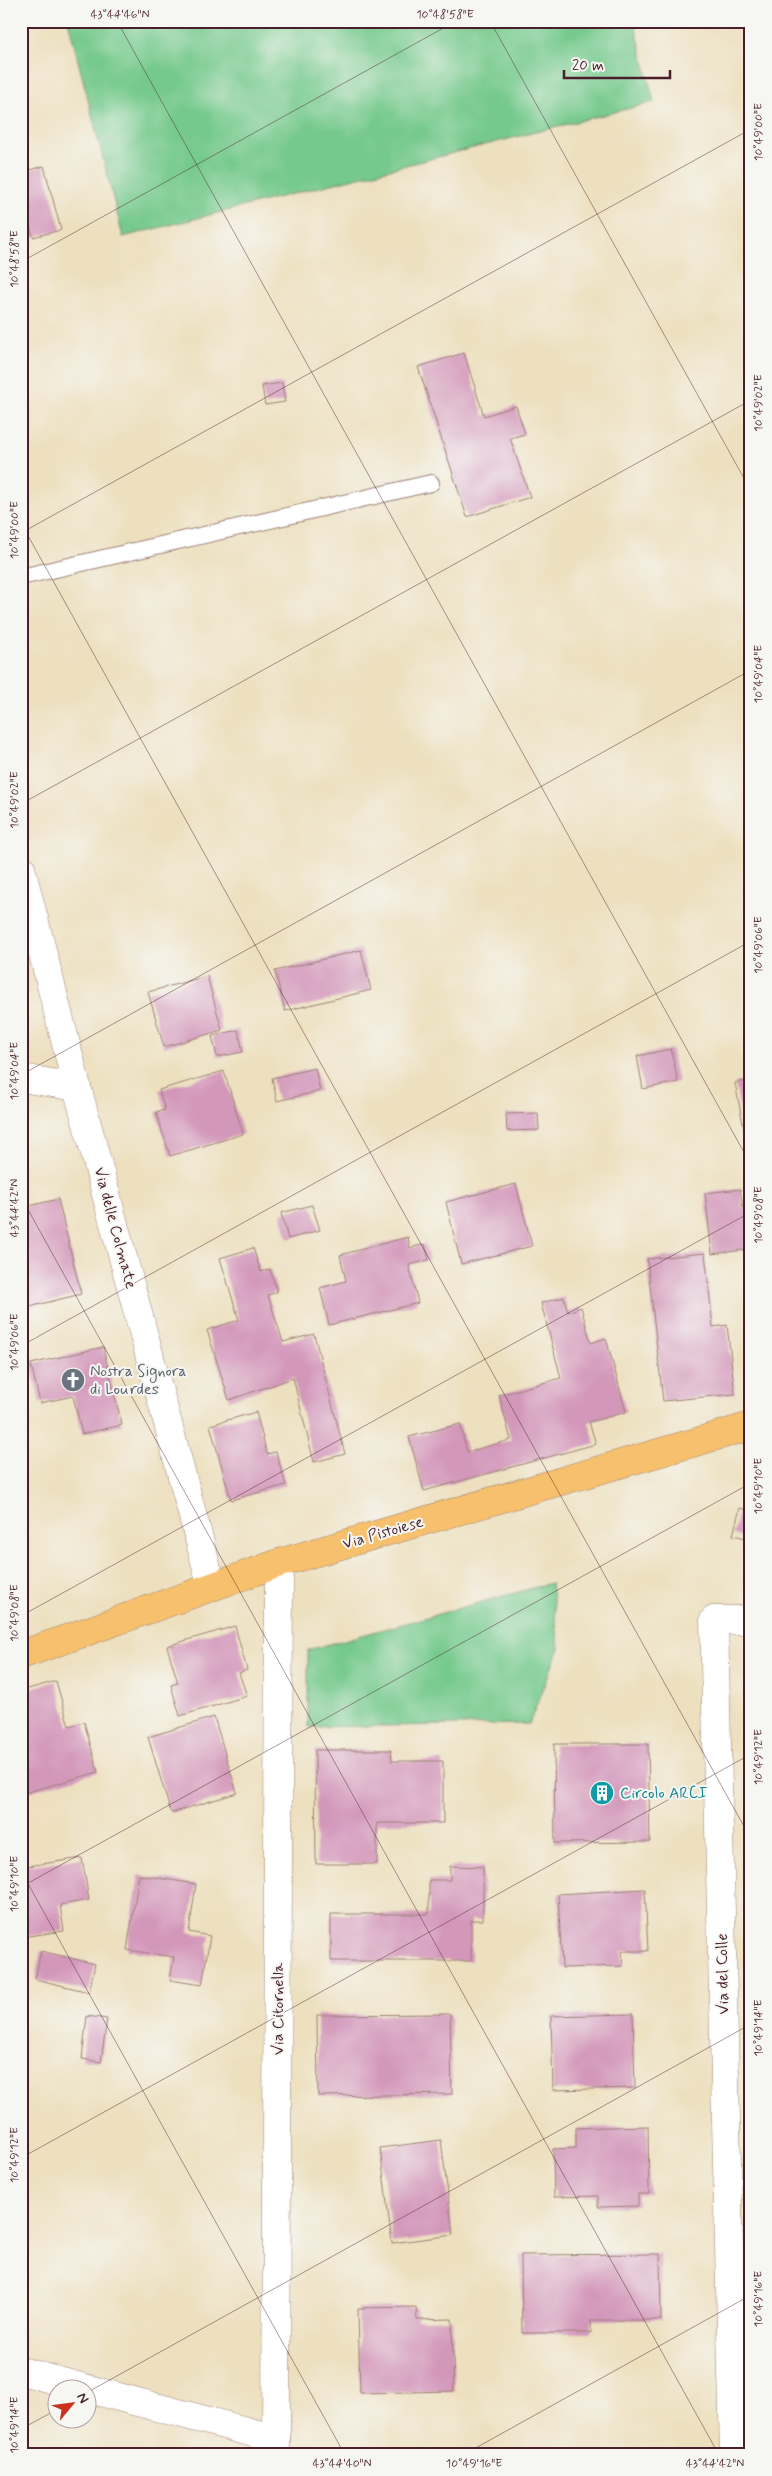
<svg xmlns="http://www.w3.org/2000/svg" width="772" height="2476" font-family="Mynerve,sans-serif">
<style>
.green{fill:#75c98c;stroke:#60745c}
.building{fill:#d397ba}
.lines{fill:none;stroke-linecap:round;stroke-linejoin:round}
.lane-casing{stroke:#9c8075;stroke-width:18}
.street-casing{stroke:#9c8075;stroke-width:29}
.primary-casing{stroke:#9c8075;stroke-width:29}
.lane{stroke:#fff;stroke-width:16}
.street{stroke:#fff;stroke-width:28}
.primary{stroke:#f7c06c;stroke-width:28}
.ticks{fill:none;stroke:#4a1f2b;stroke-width:1;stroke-opacity:0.45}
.labels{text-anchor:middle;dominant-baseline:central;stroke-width:4;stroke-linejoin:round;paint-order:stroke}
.street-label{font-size:16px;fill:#4a1f2b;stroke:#f6f6f2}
.worship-label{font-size:16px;fill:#5b616d;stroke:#f6f6f2;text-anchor:start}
.culture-label{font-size:16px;fill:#0d838f;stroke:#f6f6f2;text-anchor:start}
.neatline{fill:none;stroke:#4a1f2b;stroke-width:2}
.ticks-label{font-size:12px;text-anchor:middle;fill:#4a1f2b}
</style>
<rect width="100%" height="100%" fill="#f6f6f2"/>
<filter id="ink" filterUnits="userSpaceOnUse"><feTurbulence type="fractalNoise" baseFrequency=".02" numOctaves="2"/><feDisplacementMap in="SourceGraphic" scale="10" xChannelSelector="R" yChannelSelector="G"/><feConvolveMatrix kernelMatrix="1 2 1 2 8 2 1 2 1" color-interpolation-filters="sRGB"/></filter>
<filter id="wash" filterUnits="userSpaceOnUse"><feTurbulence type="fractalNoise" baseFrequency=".0096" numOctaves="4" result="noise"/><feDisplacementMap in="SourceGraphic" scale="20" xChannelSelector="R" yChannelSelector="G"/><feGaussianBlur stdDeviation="1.12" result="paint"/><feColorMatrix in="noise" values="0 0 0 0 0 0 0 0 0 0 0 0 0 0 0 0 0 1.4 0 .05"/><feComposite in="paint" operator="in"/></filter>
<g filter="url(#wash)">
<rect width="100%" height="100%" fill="#ede0bf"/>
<g class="green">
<polygon points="68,21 634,21 654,102 123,237"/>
<polygon points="551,1583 559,1648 529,1724 308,1727 308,1650"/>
</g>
<g id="blocks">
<g class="building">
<polygon points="44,166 61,230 33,237 21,194 21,173"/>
<polygon points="464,353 484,416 516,406 525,434 510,438 530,497 467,517 418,367"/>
<polygon points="282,383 285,402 265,405 262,386"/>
<polygon points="361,950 371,990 285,1011 275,971"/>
<polygon points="207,976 222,1030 164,1047 148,992"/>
<polygon points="238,1030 243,1052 217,1057 212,1036"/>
<polygon points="671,1049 678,1082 643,1089 637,1056"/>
<polygon points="315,1068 320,1091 277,1101 272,1078"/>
<polygon points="224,1071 243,1134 170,1156 156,1112 165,1110 159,1090"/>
<polygon points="751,1080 751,1132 745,1134 735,1083"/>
<polygon points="538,1113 539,1130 507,1131 506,1114"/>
<polygon points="516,1184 532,1246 461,1264 446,1202"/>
<polygon points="740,1189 743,1208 751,1207 751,1273 747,1273 744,1250 712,1254 705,1193"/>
<polygon points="58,1199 81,1294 21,1309 21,1208"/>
<polygon points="312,1205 320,1230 288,1239 281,1213"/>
<polygon points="408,1237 410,1248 425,1244 429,1260 409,1265 418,1303 329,1325 320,1288 346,1281 340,1255"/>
<polygon points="253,1248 261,1272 270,1269 277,1292 268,1295 283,1342 314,1334 345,1454 314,1462 293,1378 229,1400 207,1330 239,1320 220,1258"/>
<polygon points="705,1253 713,1327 727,1325 735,1394 663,1401 647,1259"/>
<polygon points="564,1297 568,1312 581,1307 591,1343 606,1338 626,1412 589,1422 596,1444 424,1491 409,1437 460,1424 467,1452 511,1440 499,1395 561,1378 541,1303"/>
<polygon points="103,1347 122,1425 82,1434 73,1396 40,1403 31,1364"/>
<polygon points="256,1412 267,1454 276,1452 286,1485 231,1500 210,1425"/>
<polygon points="740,1508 751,1511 751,1539 733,1535"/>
<polygon points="235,1626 247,1670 239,1673 247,1696 180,1716 171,1685 178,1683 167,1646"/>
<polygon points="56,1681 69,1726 84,1722 98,1772 21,1794 21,1691"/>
<polygon points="214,1717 237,1793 171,1813 148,1737"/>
<polygon points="554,1744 648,1744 650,1842 555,1843"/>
<polygon points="315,1750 391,1750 392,1761 443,1761 443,1823 377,1823 377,1864 316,1864"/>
<polygon points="82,1858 89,1900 60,1905 64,1931 21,1937 21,1867"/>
<polygon points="450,1866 483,1867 483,1920 471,1920 471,1961 331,1961 331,1914 429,1914 429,1880 450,1880"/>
<polygon points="139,1875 196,1884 189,1932 210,1936 202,1985 170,1980 174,1957 127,1950"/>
<polygon points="645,1889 648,1951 622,1951 623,1966 562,1968 558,1894"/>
<polygon points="41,1951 95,1964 89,1992 35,1979"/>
<polygon points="450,2014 452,2094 318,2096 317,2015"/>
<polygon points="633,2014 635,2088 553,2090 551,2016"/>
<polygon points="87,2016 107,2019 101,2062 82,2059"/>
<polygon points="648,2126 649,2194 638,2194 638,2206 598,2207 598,2196 554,2197 553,2149 576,2148 576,2128"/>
<polygon points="441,2140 453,2235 392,2243 380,2148"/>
<polygon points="660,2254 661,2320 591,2320 591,2333 522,2333 521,2255"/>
<polygon points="416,2307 417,2320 452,2319 454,2391 360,2393 358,2308"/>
<polygon points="329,2449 344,2454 344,2455 327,2455"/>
</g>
</g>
</g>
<g filter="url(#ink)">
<use href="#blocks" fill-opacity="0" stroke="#9c8075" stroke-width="1"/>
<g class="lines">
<g class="lane-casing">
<polyline id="lane" points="21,577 431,483"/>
</g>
<g class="street-casing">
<g id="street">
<polyline points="21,868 77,1087 212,1587"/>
<polyline points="21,1078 77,1087"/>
<polyline points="21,2371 276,2439"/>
<polyline points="276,2455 279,1563"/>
<polyline points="734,2455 714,1620 751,1620"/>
</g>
</g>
<g class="primary-casing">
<polyline id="primary" points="21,1655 279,1563 751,1426"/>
</g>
<use href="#lane" class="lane"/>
<use href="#street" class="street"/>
<use href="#primary" class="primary"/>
</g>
</g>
<path class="ticks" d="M117,21L751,1165M490,21L751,491M21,262L456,21M21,523L751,1839M21,533L751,129M21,804L751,400M21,1075L751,670M21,1197L719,2455M21,1346L751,941M21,1616L751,1212M21,1871L345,2455M21,1887L751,1483M21,2158L751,1754M88,2392L751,2024M21,2429L58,2409M463,2455L751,2295"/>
<defs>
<g id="church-disc" transform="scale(1.25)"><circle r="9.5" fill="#6b7280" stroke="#f6f6f2"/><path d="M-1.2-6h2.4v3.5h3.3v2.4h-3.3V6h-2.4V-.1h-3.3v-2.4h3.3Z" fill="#fff"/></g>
<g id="building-disc" transform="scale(1.25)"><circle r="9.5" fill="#0f9aa8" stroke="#f6f6f2"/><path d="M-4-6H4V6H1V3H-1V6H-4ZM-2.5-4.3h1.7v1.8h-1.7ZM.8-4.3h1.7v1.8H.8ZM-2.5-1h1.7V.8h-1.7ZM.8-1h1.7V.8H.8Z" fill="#fff"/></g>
</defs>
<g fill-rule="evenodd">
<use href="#church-disc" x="73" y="1380"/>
<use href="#building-disc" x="602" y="1793"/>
</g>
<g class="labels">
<g class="street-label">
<text transform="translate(115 1228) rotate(75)">Via delle Colmate</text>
<text transform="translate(383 1533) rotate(-16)">Via Pistoiese</text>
<text transform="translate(723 1974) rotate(-91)">Via del Colle</text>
<text transform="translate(278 2009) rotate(-90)">Via Citornella</text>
</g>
<g class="worship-label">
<text x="90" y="1371">Nostra Signora<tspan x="90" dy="18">di Lourdes</tspan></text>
</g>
<g class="culture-label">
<text x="620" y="1793">Circolo ARCI</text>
</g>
</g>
<rect width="772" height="2476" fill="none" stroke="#f6f6f2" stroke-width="55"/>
<g transform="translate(72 2404) rotate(61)"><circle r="24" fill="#f6f6f2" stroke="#b1a0a2"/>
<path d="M0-4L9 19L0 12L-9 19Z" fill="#c8321e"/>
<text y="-8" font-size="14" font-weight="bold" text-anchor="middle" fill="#4a1f2b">N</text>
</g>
<path d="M564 70v8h106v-8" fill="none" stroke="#4a1f2b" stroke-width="2.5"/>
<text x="572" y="70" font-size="15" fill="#4a1f2b" stroke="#f6f6f2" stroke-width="4" paint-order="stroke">20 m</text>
<rect x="28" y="28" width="716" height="2420" class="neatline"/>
<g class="ticks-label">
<text x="120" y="18">43°44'46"N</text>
<text x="445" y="18">10°48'58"E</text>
<text transform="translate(758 132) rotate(-90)" y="4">10°49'00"E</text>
<text transform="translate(14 259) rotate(-90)" y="4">10°48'58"E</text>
<text transform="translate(758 403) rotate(-90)" y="4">10°49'02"E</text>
<text transform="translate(14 530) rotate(-90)" y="4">10°49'00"E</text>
<text transform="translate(758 674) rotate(-90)" y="4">10°49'04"E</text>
<text transform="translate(14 800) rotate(-90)" y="4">10°49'02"E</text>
<text transform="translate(758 945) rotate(-90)" y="4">10°49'06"E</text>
<text transform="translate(14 1071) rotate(-90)" y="4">10°49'04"E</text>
<text transform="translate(14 1208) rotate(-90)" y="4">43°44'42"N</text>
<text transform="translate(758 1215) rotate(-90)" y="4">10°49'08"E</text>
<text transform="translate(14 1342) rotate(-90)" y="4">10°49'06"E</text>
<text transform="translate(758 1486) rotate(-90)" y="4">10°49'10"E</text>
<text transform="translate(14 1613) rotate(-90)" y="4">10°49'08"E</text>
<text transform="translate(758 1757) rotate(-90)" y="4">10°49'12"E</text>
<text transform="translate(14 1884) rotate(-90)" y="4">10°49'10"E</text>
<text transform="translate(758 2028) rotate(-90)" y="4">10°49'14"E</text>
<text transform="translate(14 2155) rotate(-90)" y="4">10°49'12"E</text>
<text transform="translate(758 2299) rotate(-90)" y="4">10°49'16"E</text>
<text transform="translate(14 2425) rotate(-90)" y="4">10°49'14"E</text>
<text x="342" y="2467">43°44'40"N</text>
<text x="474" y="2467">10°49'16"E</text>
<text x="715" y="2467">43°44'42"N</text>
</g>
</svg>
